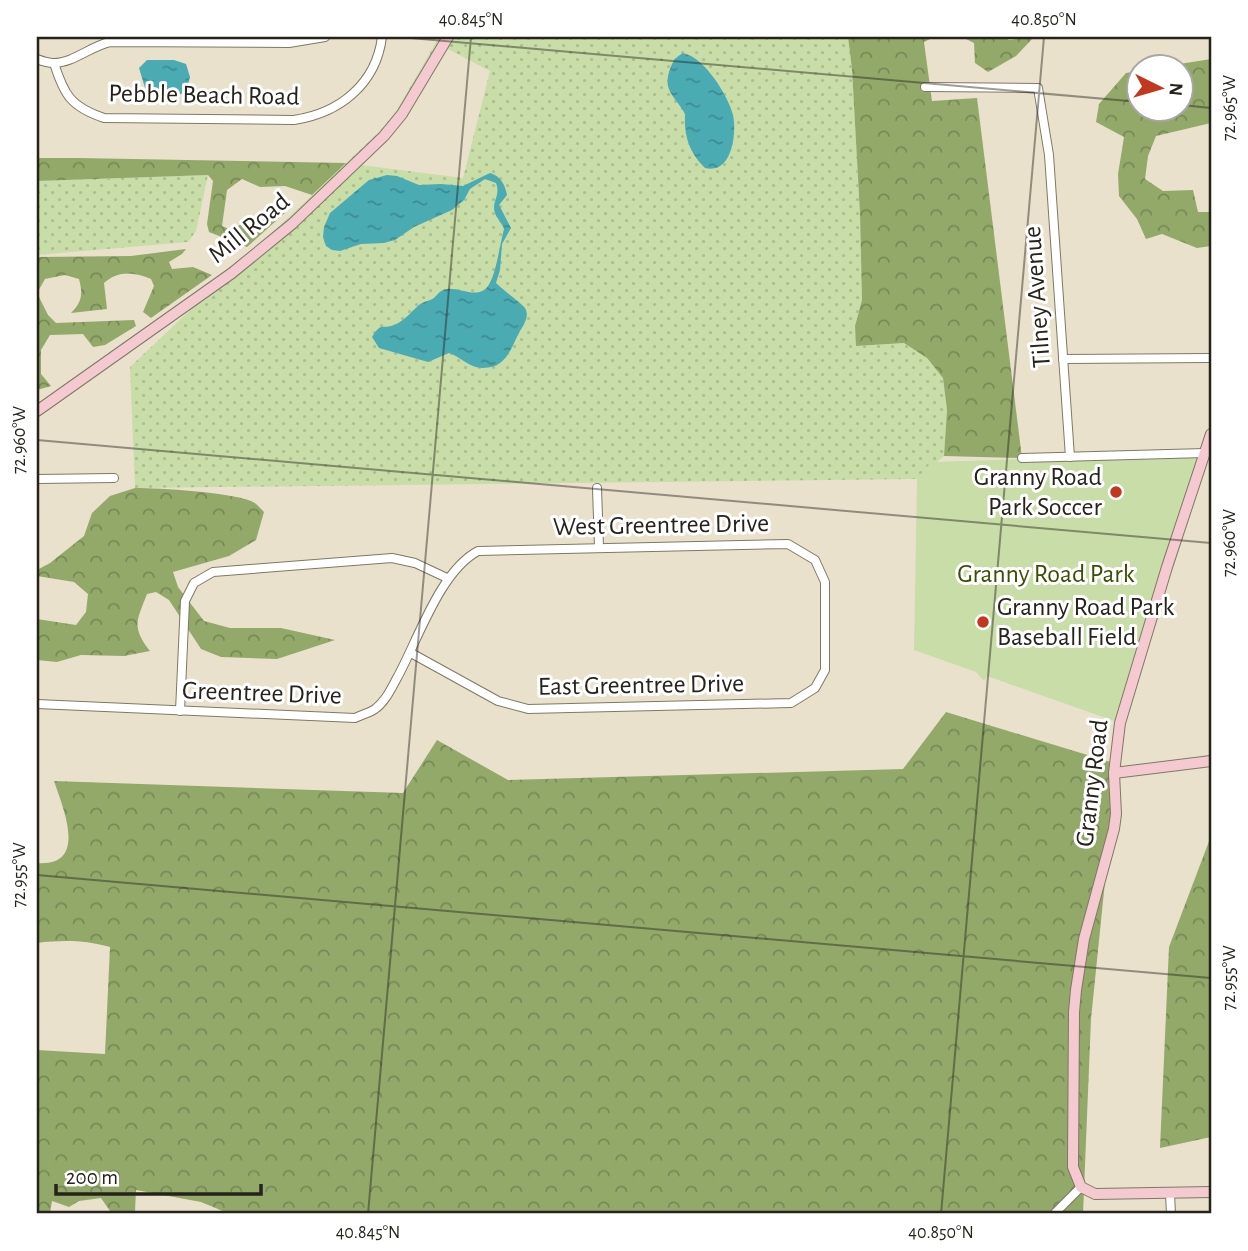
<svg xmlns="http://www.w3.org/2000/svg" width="1248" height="1251" font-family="'Alegreya Sans',sans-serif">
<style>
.grass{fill:url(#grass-dots);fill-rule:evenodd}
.forest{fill:url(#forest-crowns)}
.park{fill:#c8dda8}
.water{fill:url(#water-ripples)}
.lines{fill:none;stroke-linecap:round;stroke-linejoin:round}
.street-casing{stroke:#7f7865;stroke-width:10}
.secondary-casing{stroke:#7f7865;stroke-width:12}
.street{stroke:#fff;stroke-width:8}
.secondary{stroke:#f4cad0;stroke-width:10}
.ticks{fill:none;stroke:#26231b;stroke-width:2;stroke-opacity:0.45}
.poi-dot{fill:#c2371d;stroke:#fff;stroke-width:2.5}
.labels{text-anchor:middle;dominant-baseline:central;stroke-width:6;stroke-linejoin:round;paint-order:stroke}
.street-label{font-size:26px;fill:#26231b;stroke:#fff}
.poi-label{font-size:26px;fill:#26231b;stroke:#fff;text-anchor:end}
.park-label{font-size:26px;fill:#3a4f05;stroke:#fff}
.neatline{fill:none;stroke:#26231b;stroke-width:2.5}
.ticks-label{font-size:18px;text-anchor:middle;fill:#26231b}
</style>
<defs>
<pattern id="grass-dots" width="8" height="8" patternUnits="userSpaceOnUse" patternTransform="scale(1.75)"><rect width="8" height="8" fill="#c8dda8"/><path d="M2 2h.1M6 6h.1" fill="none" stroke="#acbd90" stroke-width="1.8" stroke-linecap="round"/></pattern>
<pattern id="forest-crowns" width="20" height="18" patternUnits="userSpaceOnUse" patternTransform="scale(1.75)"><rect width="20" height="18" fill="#92a96a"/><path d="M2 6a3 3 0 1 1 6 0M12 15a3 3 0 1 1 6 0" fill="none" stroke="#778956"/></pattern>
<pattern id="water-ripples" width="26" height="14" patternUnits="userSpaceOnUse" patternTransform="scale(1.75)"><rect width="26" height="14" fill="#4aabb3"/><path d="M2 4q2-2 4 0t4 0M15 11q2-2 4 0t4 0" fill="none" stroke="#3d8b91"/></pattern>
</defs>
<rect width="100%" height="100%" fill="#e9e1cc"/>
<g class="grass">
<path d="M439,37H848L852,69L860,214L862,300L855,326L857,346L904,343L927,358L943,378L947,410L944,456L917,479L135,488L130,367L378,133L397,110ZM446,48L490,71L463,178L361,165Z"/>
<polygon points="208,175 196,231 188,242 37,255 37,181"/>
</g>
<g class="forest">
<polygon points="848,37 934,37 924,42 932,101 977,98 1022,458 944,456 947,410 943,378 927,358 904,343 856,346 855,326 862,300 860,214 852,69"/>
<polygon points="962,37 1006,37 1009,40 1034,37 1016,56 988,72 975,63 974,43"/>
<polygon points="1211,59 1211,123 1156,136 1148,156 1145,179 1163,191 1193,190 1198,212 1211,212 1211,246 1197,248 1162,234 1146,239 1137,219 1119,196 1118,174 1124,137 1096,122 1099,104 1126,73 1139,71 1140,108 1182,108 1182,66 1167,66"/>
<polygon points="37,158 78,158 346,163 312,195 285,186 260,187 242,179 227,190 222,226 231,230 252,218 264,220 287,211 247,247 209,232 207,224 213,181 208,175 37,181"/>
<path d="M186,249L182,254L169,262L172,269L193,267L212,275L151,318L143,312L154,286L151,279C135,272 118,270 104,283L107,309L71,313C82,302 83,294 79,279L65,275L45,279L37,293L48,315L56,323L134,320L136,326L105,345L93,347L83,334L50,335L41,350V374L51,386L37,390V257L131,256Z"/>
<path d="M135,488C162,488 227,492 251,501C256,503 260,508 264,512L256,540L229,556L173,572L178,587L204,621L230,628H281L335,640L277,659L221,657L201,649L169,600L156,592L147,594C137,620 131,627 150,651L124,656L81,655L57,662L37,660V619L76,625L86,612L88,594L74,582L37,576V570L50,563L84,536L92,513L110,496Z"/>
<path d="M946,712L1117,764L1091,1019L1083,1214H230L201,1202L136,1190L135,1212L112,1214L101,1198L79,1201L69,1207L52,1201L50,1214H37V1050L105,1054L110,947C84,940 63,940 37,943V863C89,867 63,808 54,781L403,793L437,740L508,780L903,769Z"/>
<polygon points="1211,836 1211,1137 1160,1148 1169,947"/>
</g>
<polygon class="park" points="1205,453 1120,723 987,676 984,681 976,672 914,650 917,479 931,462"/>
<g class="water">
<path d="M683,53C704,57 728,95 733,115C737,133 732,175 705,168C689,152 684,136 685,114C677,98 663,92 669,72C672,63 674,58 683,53Z"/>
<polygon points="147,60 174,60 186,64 190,77 186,92 176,96 152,96 145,88 139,68"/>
<path d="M490,173C501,176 505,185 507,195L499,205L511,228L502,244L500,270L496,283C503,290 521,303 525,308C530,317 523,326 519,333C510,350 506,368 483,368C469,368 461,357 449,353L428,362L379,348L372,337C382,321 381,330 394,325C403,322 412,311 419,305C424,301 430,301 434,298C439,293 440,290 447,289C460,287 478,300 488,286C496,275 500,244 504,229C502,223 497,219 495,213C491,202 501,196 496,183L485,179L470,189L464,200L452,210L414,227L395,240L384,243L361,244L340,251L332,250L326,246L323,237L324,227L330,213L369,180L387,175L397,176L419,185L441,184L463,186Z"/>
</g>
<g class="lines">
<g class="street-casing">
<g id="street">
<path d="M37,59C42,61 49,63 54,63C73,63 91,46 110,42L289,43L325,37"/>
<path d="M54,63C64,95 71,107 104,118L294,120C340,113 376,84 382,37"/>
<polyline points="925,87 1038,88 1049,155 1070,457"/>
<polyline points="1063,359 1211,358"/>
<polyline points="1022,458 1205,453"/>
<polyline points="37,479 114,478"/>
<polyline points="597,488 599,547"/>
<path d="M37,704L355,718C361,715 369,713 375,709C385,702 391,689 397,678C418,640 440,571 478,551L788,544L815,560L825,582V670L815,688L791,703L528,709L498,701L411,653"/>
<polyline points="180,711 185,601 194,583 213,572 392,558 415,563 447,578"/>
<polyline points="1170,1194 1171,1214"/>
<polyline points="1054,1214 1081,1187"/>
</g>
</g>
<g class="secondary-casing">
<g id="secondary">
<polyline points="37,411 232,273 292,224 384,136 402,114 448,37"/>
<polyline points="1211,434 1167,567 1120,723 1114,773 1116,814 1114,829 1084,939 1076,990 1074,1012 1073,1167 1081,1187 1095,1194 1211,1192"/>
<polyline points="1114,773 1211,761"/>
</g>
</g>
<use href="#street" class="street"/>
<use href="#secondary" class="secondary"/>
</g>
<path class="ticks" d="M399,37L1140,102M1182,105L1211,108M37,440L1211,543M37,875L1211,978M368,1214L471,37M941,1214L1044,37"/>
<g class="poi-dot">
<circle cx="1116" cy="492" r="7"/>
<circle cx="983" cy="622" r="7"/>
</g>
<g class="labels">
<g class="street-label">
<text transform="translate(204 95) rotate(1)">Pebble Beach Road</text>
<text transform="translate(249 228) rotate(-39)">Mill Road</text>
<text transform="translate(1037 297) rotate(-94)">Tilney Avenue</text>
<text transform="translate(661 525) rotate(-1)">West Greentree Drive</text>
<text transform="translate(641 685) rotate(-1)">East Greentree Drive</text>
<text transform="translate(262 693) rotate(2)">Greentree Drive</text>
<text transform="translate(1092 783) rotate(-83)">Granny Road</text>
</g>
<g class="poi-label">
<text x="1102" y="477">Granny Road<tspan x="1102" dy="30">Park Soccer</tspan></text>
<text x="997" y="607" text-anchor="start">Granny Road Park<tspan x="997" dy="30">Baseball Field</tspan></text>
</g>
<g class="park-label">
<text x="1046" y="574">Granny Road Park</text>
</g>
</g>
<rect width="1248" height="1251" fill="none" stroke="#ffffff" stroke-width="77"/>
<g transform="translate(1160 88) rotate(95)"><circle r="33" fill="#ffffff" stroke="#a8a7a4" stroke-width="2"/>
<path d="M0-5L12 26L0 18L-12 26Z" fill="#c2371d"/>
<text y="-10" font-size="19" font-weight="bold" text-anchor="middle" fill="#26231b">N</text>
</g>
<path d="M56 1184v10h205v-10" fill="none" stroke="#26231b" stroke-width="3.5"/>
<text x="66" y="1184" font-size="21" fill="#26231b" stroke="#ffffff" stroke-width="5" paint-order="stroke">200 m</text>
<rect x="38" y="38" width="1172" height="1174" class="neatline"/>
<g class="ticks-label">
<text x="471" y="25">40.845°N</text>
<text x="1044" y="25">40.850°N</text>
<text transform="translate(1229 108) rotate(-90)" y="6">72.965°W</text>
<text transform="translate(19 440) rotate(-90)" y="6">72.960°W</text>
<text transform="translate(1229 543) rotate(-90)" y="6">72.960°W</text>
<text transform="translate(19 875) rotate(-90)" y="6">72.955°W</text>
<text transform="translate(1229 978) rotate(-90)" y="6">72.955°W</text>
<text x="368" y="1238">40.845°N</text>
<text x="941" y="1238">40.850°N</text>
</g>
</svg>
